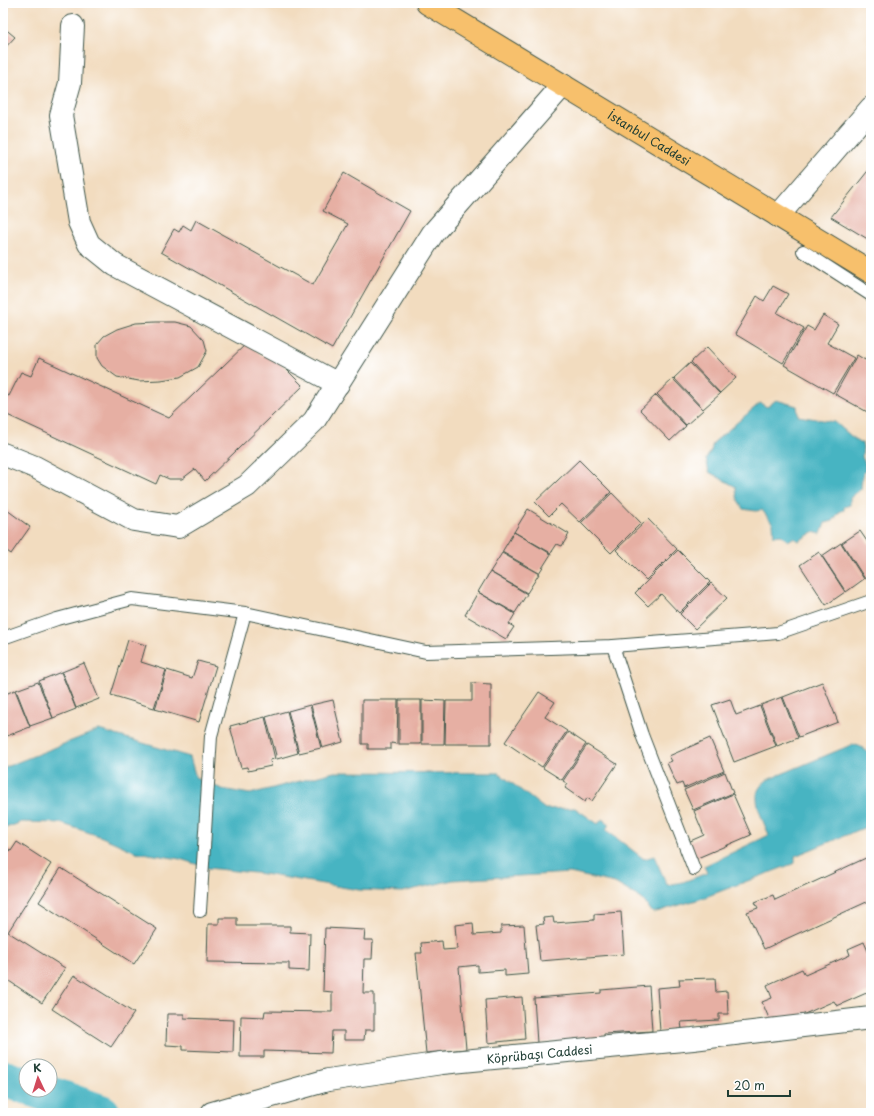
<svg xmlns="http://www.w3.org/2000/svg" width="874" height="1116" font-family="'Playpen Sans',sans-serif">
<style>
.water{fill:#46b4c2;stroke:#32787b}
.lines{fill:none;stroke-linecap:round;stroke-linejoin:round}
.river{stroke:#46b4c2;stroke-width:37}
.building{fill:#e6afa3}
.service-casing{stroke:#3f5549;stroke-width:14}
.minor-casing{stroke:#3f5549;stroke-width:24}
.tertiary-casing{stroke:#3f5549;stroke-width:24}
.primary-casing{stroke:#3f5549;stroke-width:24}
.service{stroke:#fff;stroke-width:12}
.minor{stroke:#fff;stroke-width:22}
.tertiary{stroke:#fff;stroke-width:22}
.primary{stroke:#f7c06c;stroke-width:22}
.labels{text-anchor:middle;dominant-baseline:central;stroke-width:4;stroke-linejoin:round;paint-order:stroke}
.street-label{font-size:12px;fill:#1f3d34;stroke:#fff}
</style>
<rect width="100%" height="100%" fill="#fff"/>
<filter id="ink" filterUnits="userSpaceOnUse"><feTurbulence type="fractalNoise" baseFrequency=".025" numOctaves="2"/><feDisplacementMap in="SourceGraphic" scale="8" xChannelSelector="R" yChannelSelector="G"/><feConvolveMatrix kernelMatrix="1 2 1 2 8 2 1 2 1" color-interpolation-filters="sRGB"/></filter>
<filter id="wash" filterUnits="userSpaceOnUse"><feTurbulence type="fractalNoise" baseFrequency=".012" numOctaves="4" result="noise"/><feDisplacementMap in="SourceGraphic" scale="16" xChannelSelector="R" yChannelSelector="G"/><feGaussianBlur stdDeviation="0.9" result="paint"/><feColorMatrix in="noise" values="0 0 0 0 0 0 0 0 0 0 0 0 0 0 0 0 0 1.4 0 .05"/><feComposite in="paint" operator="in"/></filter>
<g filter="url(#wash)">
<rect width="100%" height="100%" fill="#f2dcbf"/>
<g class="water">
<path d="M776,400L797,406L798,416L835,422L859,443H862L863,447L862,457L865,463V470L862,477L861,489L850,498V505L844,507V510L839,512L833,521L825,523L821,534L813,532L799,541L793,538L788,541L781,535L774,536L773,524L762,510L756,511L743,509C738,502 736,495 736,487L709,472L706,459L711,451L713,443L760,403L767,407Z"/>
<path d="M99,730L190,757L196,778L222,789L250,794L334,772L499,773L545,809L575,808L598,824L602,819L609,824L606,830L644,859L654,856L667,885L683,882L707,873L704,866L769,835C764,823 751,798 760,787C762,784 765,782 767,780L851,745C860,744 864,749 871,755V826L866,827L795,856V863L700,899L653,913L642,899L615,883L570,873L453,880L402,892L359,890L264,874L208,868L180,859L136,852L102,837L60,823L22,822L3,829V768Z"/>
</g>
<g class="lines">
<g class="river">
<polyline points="3,1078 26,1086"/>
<polyline points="37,1090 102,1113"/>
</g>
</g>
<g id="blocks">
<g class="building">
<polygon points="3,27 15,37 3,50"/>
<polygon points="871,167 871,241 831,217"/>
<polygon points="344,173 410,211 332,349 161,252 174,229 179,232 183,225 191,230 196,220 313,285 348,224 323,211"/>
<polygon points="773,286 788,294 777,313 804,328 783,363 735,334 757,296 764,301"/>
<polygon points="823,315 838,324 827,343 854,358 833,393 784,365 807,326 814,330"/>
<polygon points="156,322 175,322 191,326 204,340 207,351 198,367 180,377 161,380 139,381 117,377 102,366 97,358 97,344 104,336 117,329 136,323"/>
<polygon points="248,342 262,356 268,351 303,386 205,481 195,469 182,479 169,479 160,475 156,484 3,413 3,393 9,396 21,372 31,376 39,358 169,418"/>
<polygon points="707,347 736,378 720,393 691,362"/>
<polygon points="871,349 871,414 835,394 857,355 865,360"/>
<polygon points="690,363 720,394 703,409 674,378"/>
<polygon points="673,379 703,410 686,425 657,394"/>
<polygon points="656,395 686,426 670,441 640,410"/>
<polygon points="579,460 611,492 580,522 561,504 549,516 535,502"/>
<polygon points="612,493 641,523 611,553 581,523"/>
<polygon points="3,507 30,527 11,554 3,548"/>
<polygon points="528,509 569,534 562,546 557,544 551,553 514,532"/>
<polygon points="648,519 677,549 646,580 616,550"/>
<polygon points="860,531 871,547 871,575 865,579 842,543"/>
<polygon points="514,532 551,554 539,573 502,552"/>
<polygon points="841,543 864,579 846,592 822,556"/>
<polygon points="678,550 710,582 679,613 661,594 648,606 635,593"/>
<polygon points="819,552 845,592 826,605 800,565"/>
<polygon points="502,553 539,574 527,593 490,572"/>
<polygon points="490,572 527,594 515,613 478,592"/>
<polygon points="711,583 727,598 695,629 680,614"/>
<polygon points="478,592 515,614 509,624 514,627 506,639 465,615"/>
<polygon points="128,640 146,645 141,662 166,670 154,708 111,695"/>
<polygon points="198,661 216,666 199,722 155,709 167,670 192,678"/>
<polygon points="84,663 99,699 76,708 62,672"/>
<polygon points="61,672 76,709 53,718 39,681"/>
<polygon points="38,682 53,718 30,726 16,690"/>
<polygon points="822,682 838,722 799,737 783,697"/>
<polygon points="472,683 491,684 491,744 445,744 446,701 472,701"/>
<polygon points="15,690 30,727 7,736 3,725 3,695"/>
<polygon points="539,692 555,702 545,717 567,731 542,767 505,742"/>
<polygon points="782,697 798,738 777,746 761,705"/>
<polygon points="730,699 736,715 760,706 776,746 734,762 712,705"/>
<polygon points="333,700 343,742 322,748 311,705"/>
<polygon points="362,700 398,700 397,744 391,743 391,749 368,749 368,744 362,744"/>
<rect x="399" y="700" width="22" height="44"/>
<polygon points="422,700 445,701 444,744 422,744"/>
<polygon points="310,705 321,748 299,753 288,711"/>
<polygon points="287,711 298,753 277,759 266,717"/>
<polygon points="265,717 275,759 270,760 271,766 248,771 247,767 241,768 230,726"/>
<polygon points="568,732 586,744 562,780 543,768"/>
<polygon points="710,738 724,771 684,788 682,783 677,785 667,763 672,761 669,756"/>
<polygon points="587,745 617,764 592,801 587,798 585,802 565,788 568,784 563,781"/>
<polygon points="725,772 733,793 693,810 684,790"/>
<polygon points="733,794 751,835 695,859 688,842 704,835 694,811"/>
<polygon points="17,842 51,864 8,932 65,968 42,1003 3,977 3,854 7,848 11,851"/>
<polygon points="868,857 871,863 871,900 764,949 747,912 758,908 755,902 773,895 775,900"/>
<polygon points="61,868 157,929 134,964 39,902"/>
<polygon points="621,912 624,954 540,961 536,925 544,924 543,918 553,917 554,923 594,920 594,914"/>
<polygon points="219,918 237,918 237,926 290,926 290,932 310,933 309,971 289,970 289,963 207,962 208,924 219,924"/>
<polygon points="473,923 474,935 501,933 501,926 524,925 528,974 505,976 505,970 478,972 478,965 459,967 466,1049 426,1053 416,953 422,953 421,943 442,941 443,950 457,949 455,925"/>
<polygon points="325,928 365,930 364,940 373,940 372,959 364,959 363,993 374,993 374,1030 365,1030 364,1040 344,1040 344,1031 332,1031 331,1053 264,1051 264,1057 240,1057 241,1016 264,1017 265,1011 332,1012 332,992 323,991"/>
<polygon points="864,942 871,958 871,991 837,1006 834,1001 784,1023 771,1023 762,1002 772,998 767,985 802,969 805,975 850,955 848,949"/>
<polygon points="74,975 134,1013 111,1047 52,1009"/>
<polygon points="715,978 716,992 727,991 728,1014 719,1014 719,1020 681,1022 682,1029 660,1031 657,988 680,986 679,979"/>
<polygon points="649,986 652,1031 604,1034 604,1038 537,1043 534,998 601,993 601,990"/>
<polygon points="522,997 525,1039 488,1043 485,1000"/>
<polygon points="167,1014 184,1014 184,1018 234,1020 233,1052 183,1050 183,1046 166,1045"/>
</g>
</g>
</g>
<g filter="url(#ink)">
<use href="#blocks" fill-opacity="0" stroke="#3f5549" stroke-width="1"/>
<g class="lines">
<g class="service-casing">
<g id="service">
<polyline points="803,251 871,295"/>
<polyline points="3,638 57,619 132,599 245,613 426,652 613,646 778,633 871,601"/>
<polyline points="613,646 642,735 694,869"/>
<polyline points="200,911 211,736 245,613"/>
</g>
</g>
<g class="minor-casing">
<g id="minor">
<polyline points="73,26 70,83 61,115 79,222 89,244 115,265 338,384"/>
<polyline points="778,216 871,108"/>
<polyline points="3,454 35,467 134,520 178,527 247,486 314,421 433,233 563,85"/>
</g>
</g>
<g class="tertiary-casing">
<g id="tertiary">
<path id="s1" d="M212,1113L328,1080L442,1063L693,1039L871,1018"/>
</g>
</g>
<g class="primary-casing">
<g id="primary">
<path id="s2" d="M427,3L871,272"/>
</g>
</g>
<use href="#service" class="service"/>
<use href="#minor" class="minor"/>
<use href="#tertiary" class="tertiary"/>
<use href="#primary" class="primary"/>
</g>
</g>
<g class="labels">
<g class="street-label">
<text stroke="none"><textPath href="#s2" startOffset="260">İstanbul Caddesi</textPath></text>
<text stroke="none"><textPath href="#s1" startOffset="334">Köprübaşı Caddesi</textPath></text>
</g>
</g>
<rect width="874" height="1116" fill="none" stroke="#fff" stroke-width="16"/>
<g transform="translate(38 1078) rotate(356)"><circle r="19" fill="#ffffff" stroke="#a5b1ae"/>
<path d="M0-3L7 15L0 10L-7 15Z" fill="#d1495b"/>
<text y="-6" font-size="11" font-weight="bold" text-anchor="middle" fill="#1f3d34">K</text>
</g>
<path d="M728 1090v6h62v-6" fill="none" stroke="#1f3d34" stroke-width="2"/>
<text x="734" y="1090" font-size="12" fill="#1f3d34" stroke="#ffffff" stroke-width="3" paint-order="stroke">20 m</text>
</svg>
